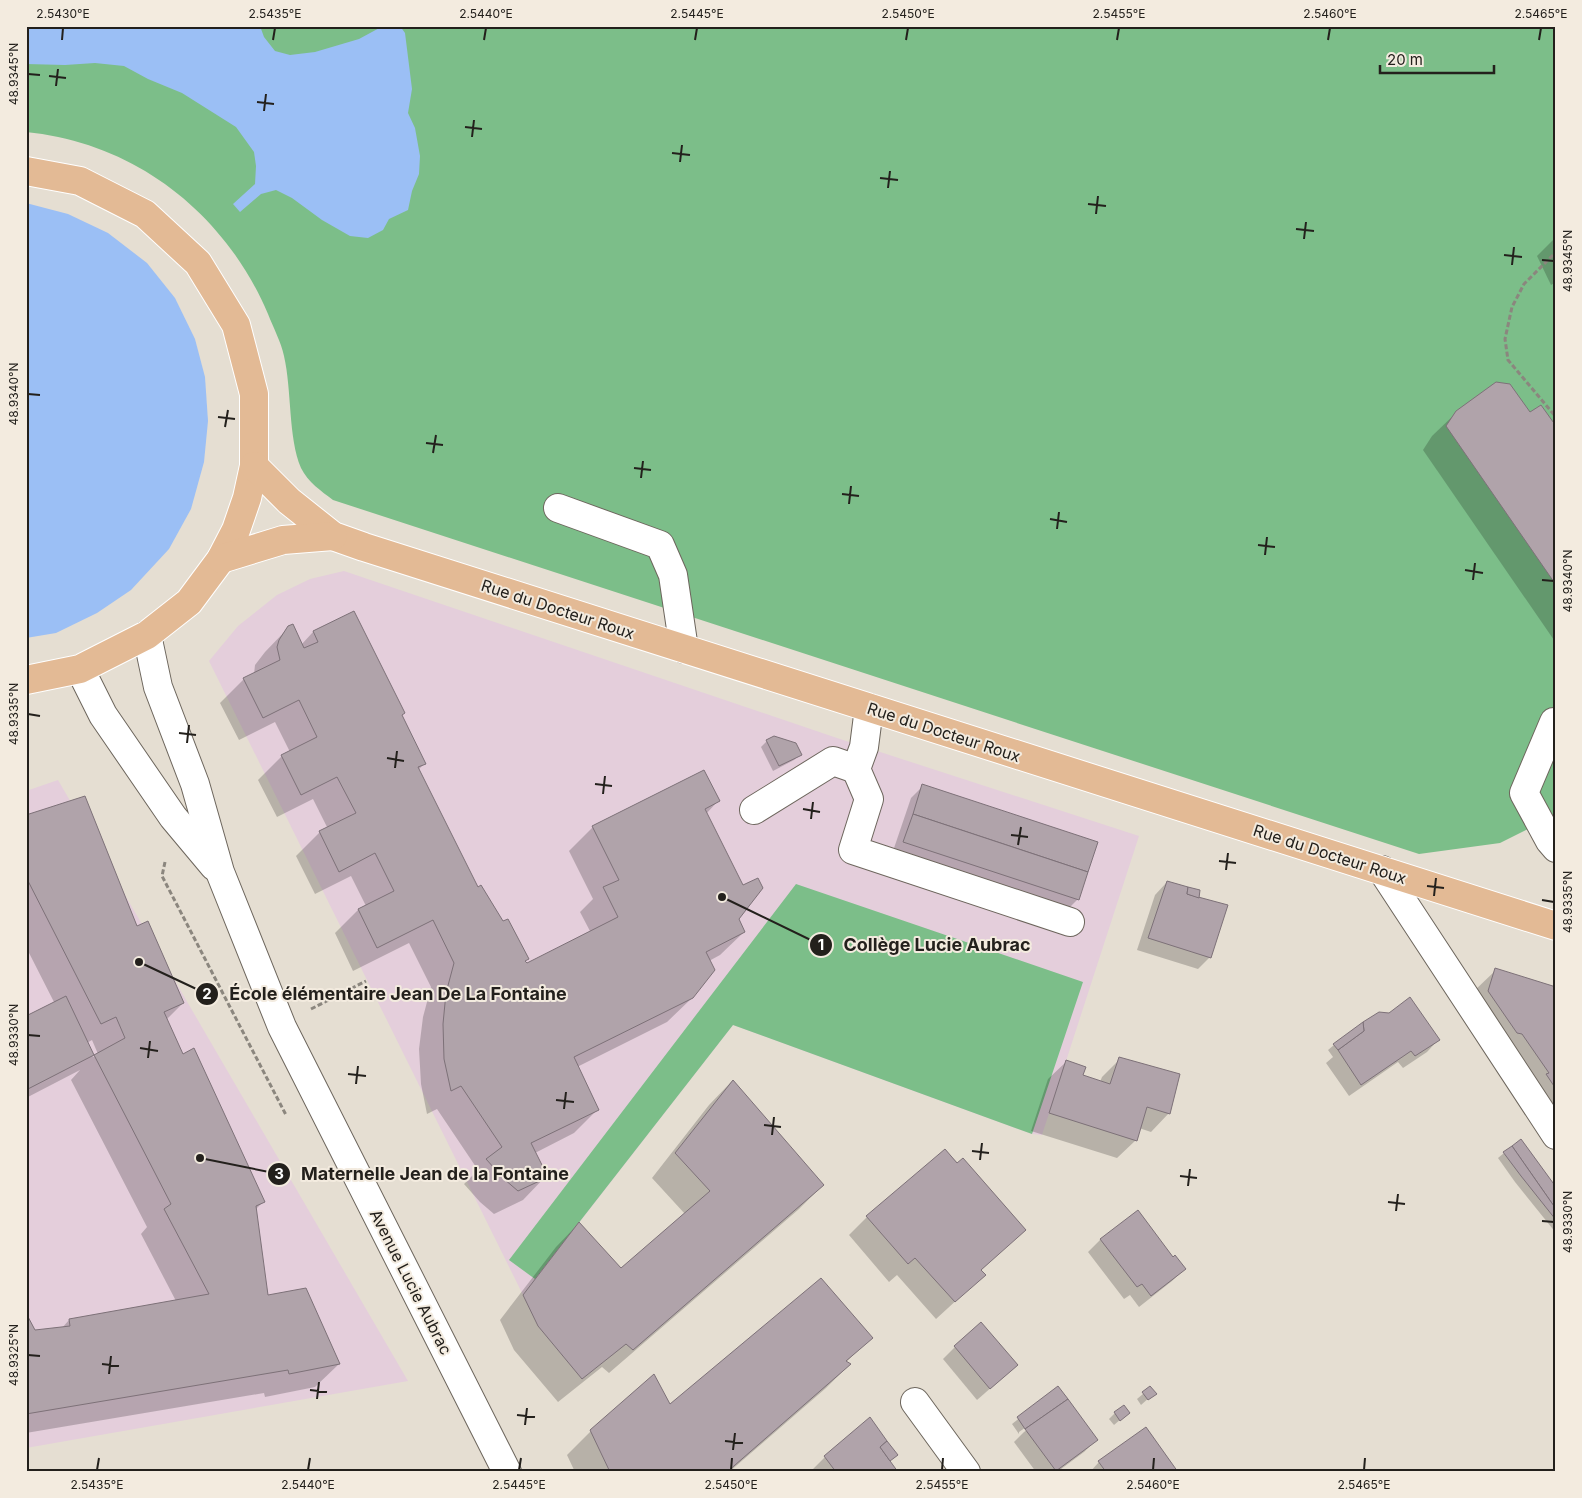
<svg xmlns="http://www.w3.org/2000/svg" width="1582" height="1498" viewBox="0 0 1582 1498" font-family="Inter,sans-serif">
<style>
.education{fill:#e4cedb}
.green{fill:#7cbe89}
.water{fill:#9bbff5}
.shadow{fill:#0003;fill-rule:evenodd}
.building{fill:#b0a3aa;stroke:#7d7178}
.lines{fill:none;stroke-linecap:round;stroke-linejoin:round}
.minor-casing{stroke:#6d665d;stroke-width:30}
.major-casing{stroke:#fff;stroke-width:30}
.path{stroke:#8b867e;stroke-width:3;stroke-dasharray:5 2.5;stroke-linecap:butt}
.minor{stroke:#fff;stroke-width:28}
.major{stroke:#e3ba95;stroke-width:28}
.ticks{fill:none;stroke:#23201c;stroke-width:2}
.labels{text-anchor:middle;stroke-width:4;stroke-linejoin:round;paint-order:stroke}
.street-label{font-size:16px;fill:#23201c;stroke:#f3ebdf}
.leader{fill:none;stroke:#23201c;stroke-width:2}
.callout-dot{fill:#23201c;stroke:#f3ebdf;stroke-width:2}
.mark-label{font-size:15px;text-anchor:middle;font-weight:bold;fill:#fff}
.callout-label{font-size:18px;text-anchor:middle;font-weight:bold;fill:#23201c;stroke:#f3ebdf;stroke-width:4;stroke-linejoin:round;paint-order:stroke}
.neatline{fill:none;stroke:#23201c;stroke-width:2}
.ticks-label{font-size:12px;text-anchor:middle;fill:#23201c}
</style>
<rect width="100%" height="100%" fill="#e5ded2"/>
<g class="education">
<path d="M 344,571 L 837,738 L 1139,836 L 1042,1135 L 1032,1134 L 733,1025 L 523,1295 L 209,661 L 238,626 L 277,595 L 310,579 Z"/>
<path d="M 58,780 L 408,1381 L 26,1448 L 26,791 Z"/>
</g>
<g class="green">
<path d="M 26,26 L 1556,26 L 1556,815 L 1500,843 L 1419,854 L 333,500 C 321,491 308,482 301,468 C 288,437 292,391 284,356 C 281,342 273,327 268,314 C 225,213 136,143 26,132 Z"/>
<path d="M 796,884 L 1083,982 L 1032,1134 L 733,1025 L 535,1279 L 509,1260 Z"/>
</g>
<g class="water">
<path d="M 26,26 L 260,26 L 264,37 L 275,51 L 290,55 L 315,52 L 359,39 L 383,26 L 400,26 L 405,33 L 412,89 L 408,113 L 415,128 L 420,156 L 419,174 L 412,191 L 408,210 L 389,219 L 383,230 L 368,238 L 350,236 L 322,220 L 292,198 L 276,190 L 261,194 L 240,212 L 233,204 L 255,184 L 256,166 L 254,152 L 236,127 L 182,93 L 148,79 L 124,66 L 95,63 L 65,65 L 26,64 Z"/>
<path d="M 26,203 L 68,214 L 108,233 L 147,263 L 175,298 L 195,339 L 205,377 L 208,421 L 204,462 L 191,509 L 169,549 L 131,590 L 97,613 L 56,633 L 26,638 Z"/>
</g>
<g class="shadow">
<path d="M 1556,237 L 1556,282 L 1551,285 L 1537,256 Z"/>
<path d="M 1457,412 L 1529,414 L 1556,437 L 1556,643 L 1423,450 L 1432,436 Z"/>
<path d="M 353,612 L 424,764 L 418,770 L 477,888 L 526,965 L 591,933 L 580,912 L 593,899 L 569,851 L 593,827 L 718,801 L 706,814 L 737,919 L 744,932 L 720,955 L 709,961 L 692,998 L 667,1022 L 577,1067 L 597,1110 L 574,1133 L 535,1153 L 546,1176 L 523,1200 L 494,1214 L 480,1202 L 464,1184 L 478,1170 L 437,1109 L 427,1114 L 421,1084 L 419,1049 L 423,1017 L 431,987 L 409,943 L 353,971 L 335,933 L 358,910 L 366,906 L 351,876 L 315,894 L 296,856 L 320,832 L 328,829 L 313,799 L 277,817 L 258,780 L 282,756 L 290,752 L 275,722 L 239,740 L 220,703 L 244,679 L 254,674 L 255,665 L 265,652 L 289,627 L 301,645 L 313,632 Z"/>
<path d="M 767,741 L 800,755 L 794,760 L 773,771 L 761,747 Z"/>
<path d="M 923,786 L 1078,899 L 1066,911 L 892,854 L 911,798 Z"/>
<path d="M 26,816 L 137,927 L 183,1003 L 166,1020 L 182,1055 L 263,1202 L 255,1210 L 267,1296 L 339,1364 L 315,1387 L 265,1397 L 264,1393 L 26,1433 L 26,1315 L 34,1332 L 62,1328 L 69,1320 L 176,1301 L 141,1234 L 147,1227 L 71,1080 L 80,1070 L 26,1098 L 26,1018 L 55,1004 L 26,947 ZM 92,1040 L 98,1054 L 93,1057 L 87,1043 Z"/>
<path d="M 1167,882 L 1197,898 L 1210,957 L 1198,969 L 1137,950 L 1155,895 Z"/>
<path d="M 1496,970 L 1556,989 L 1556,1146 L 1472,993 Z"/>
<path d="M 1439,1039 L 1427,1052 L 1403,1068 L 1398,1062 L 1349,1096 L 1326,1063 L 1333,1057 L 1328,1050 L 1334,1045 Z"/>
<path d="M 1120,1059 L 1169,1113 L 1151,1132 L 1139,1128 L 1136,1140 L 1117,1158 L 1031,1131 L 1048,1079 L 1067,1061 L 1081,1076 L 1100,1082 L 1102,1077 Z"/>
<path d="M 732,1081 L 823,1185 L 799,1209 L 609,1373 L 602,1367 L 558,1402 L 514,1350 L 500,1320 L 556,1247 L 579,1223 L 621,1270 L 685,1214 L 652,1178 L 709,1105 Z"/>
<path d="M 945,1150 L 1024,1230 L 980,1271 L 984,1275 L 936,1319 L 897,1275 L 889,1282 L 849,1235 L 867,1217 Z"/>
<path d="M 1504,1153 L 1556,1189 L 1556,1233 L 1515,1182 L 1498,1158 Z"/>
<path d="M 1138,1212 L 1173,1258 L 1184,1269 L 1172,1281 L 1139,1307 L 1130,1295 L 1124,1299 L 1088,1252 L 1100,1240 Z"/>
<path d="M 871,1338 L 846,1362 L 849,1365 L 826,1388 L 729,1472 L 575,1472 L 567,1455 L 591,1431 L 670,1406 Z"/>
<path d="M 955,1347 L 1017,1365 L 977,1400 L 943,1359 Z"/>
<path d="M 1058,1388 L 1096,1440 L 1084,1452 L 1057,1472 L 1036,1472 L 1014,1442 L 1024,1432 L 1062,1405 L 1062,1402 L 1019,1432 L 1019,1434 L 1012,1424 Z"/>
<path d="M 1150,1388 L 1150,1397 L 1141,1405 L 1137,1399 Z"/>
<path d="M 1115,1413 L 1128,1413 L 1114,1425 L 1109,1419 Z"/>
<path d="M 896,1455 L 889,1462 L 897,1472 L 815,1472 L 813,1469 L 825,1457 Z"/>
<path d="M 1099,1462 L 1177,1472 L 1090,1472 Z"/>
</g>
<g class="building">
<path d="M 1496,382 L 1510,384 L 1530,412 L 1541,405 L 1556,426 L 1556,585 L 1446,426 L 1456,411 Z"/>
<path d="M 354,611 L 405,713 L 402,715 L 426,764 L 418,767 L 478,887 L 481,885 L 503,921 L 508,919 L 529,959 L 525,961 L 527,963 L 618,917 L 603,887 L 619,880 L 592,826 L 704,770 L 720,801 L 705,809 L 743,885 L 758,878 L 763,888 L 739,919 L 745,932 L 706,952 L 715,970 L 693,998 L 574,1057 L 599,1110 L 531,1143 L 548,1177 L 518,1191 L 504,1179 L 486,1159 L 502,1147 L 461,1086 L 451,1091 L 444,1059 L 443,1024 L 446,993 L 454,963 L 433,920 L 377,948 L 358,909 L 394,891 L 375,853 L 339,872 L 319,831 L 356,813 L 337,777 L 301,795 L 281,755 L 317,737 L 299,700 L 263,718 L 243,678 L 280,660 L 277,647 L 279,640 L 288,626 L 293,624 L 304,648 L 318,642 L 313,631 Z"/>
<path d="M 774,736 L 796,743 L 802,755 L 779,766 L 766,740 Z"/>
<path d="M 922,784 L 1098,842 L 1088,872 L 913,814 Z"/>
<path d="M 85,796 L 137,926 L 148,921 L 184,1003 L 164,1012 L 183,1054 L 194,1048 L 265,1202 L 256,1206 L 268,1295 L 306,1288 L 340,1364 L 289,1374 L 288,1370 L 26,1414 L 26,1313 L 35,1330 L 70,1326 L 69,1319 L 209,1294 L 164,1209 L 171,1204 L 94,1055 L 125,1038 L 116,1017 L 101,1024 L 26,877 L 26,815 Z"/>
<path d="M 913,814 L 1088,872 L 1079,900 L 903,842 Z"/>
<path d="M 1167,881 L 1188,887 L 1187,894 L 1228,905 L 1211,958 L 1148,938 Z"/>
<path d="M 1188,887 L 1200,890 L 1199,898 L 1187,894 Z"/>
<path d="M 1495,968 L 1556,987 L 1556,1089 L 1546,1074 L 1549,1073 L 1522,1034 L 1517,1033 L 1488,991 Z"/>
<path d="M 66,996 L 94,1055 L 26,1090 L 26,1016 Z"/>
<path d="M 1410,997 L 1440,1040 L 1415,1056 L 1411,1051 L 1361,1085 L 1338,1050 L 1364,1031 L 1363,1022 L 1379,1012 L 1389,1013 Z"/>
<path d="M 1363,1022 L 1364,1031 L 1338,1050 L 1333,1044 Z"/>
<path d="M 1119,1057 L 1180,1074 L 1170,1114 L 1147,1107 L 1137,1141 L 1049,1113 L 1066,1060 L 1086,1067 L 1083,1075 L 1110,1084 Z"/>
<path d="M 733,1080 L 824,1185 L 633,1350 L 626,1344 L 582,1379 L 538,1326 L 523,1295 L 579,1222 L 621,1268 L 710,1191 L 675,1153 Z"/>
<path d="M 1521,1139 L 1556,1187 L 1556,1209 L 1512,1146 Z"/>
<path d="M 1512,1146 L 1556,1209 L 1556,1220 L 1521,1176 L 1503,1152 Z"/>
<path d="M 945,1149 L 957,1163 L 963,1158 L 1026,1230 L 981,1270 L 986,1275 L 955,1302 L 915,1258 L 908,1264 L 866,1216 Z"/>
<path d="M 1138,1210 L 1173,1257 L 1175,1255 L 1186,1269 L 1151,1296 L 1142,1284 L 1137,1287 L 1100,1239 Z"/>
<path d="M 821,1278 L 873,1338 L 846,1361 L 851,1364 L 727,1472 L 610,1472 L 590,1430 L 654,1374 L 670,1404 Z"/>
<path d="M 981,1322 L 1018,1365 L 990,1389 L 954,1346 Z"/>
<path d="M 1058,1386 L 1068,1399 L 1025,1429 L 1017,1417 Z"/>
<path d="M 1150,1386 L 1157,1394 L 1148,1400 L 1142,1392 Z"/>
<path d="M 1068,1399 L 1098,1440 L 1056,1471 L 1025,1429 Z"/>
<path d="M 1124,1405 L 1130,1413 L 1120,1421 L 1114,1412 Z"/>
<path d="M 870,1417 L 887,1441 L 880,1447 L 898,1472 L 836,1472 L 824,1456 Z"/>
<path d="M 1146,1427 L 1178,1472 L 1106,1472 L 1098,1461 Z"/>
<path d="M 887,1441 L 898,1455 L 890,1461 L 880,1447 Z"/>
</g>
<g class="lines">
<g class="minor-casing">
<g id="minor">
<path d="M 558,508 L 660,545 L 673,575 L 684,649"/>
<path d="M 147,635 L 158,687 L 195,784 L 220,872 L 282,1027 L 507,1472"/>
<path d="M 80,669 L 103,715 L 173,817 L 214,866"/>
<path d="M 869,708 L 864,747 L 856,769 L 869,799 L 853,850 L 1070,922"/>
<path d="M 1556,722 L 1554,722 L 1524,793 L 1550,841 L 1556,848"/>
<path d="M 754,810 L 833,761 L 856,769"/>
<path d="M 1382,870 L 1556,1135"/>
<path d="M 915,1402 L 966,1472"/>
</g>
</g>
<g class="major-casing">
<g id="major">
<path d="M 26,171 L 80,181 L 145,214 L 198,263 L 236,325 L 254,394 L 254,466 L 247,498 L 236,530 L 221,559 L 189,602 L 147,635 L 80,669 L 26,680"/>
<path d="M 254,466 L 289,501 L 333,536 L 364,547 L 1556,926"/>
<path d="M 221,559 L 283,540 L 333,536"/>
</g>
</g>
<g class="path">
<path d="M 1553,255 L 1524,284 L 1512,307 L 1505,339 L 1508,360 L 1556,417"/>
<path d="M 165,862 L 162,876 L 286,1115"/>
<path d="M 311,1009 L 366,981"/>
</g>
<use href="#minor" class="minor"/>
<use href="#major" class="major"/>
</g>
<path class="ticks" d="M 62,40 L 63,28M 273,40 L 275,28M 484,40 L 486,28M 695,40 L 697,28M 906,40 L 908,28M 1117,40 L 1119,28M 1328,40 L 1330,28M 1539,40 L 1541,28M 28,74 L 40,75M 49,76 L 66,78M 56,86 L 58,69M 257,102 L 274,104M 264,111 L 266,94M 465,127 L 482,129M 472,137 L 474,120M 672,153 L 690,155M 680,162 L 682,145M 880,178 L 898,180M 888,188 L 890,171M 1088,204 L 1106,206M 1096,214 L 1098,196M 1296,229 L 1314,231M 1304,239 L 1306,222M 1504,255 L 1522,257M 1542,260 L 1554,261M 1512,265 L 1514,247M 28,394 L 40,395M 218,417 L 235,419M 225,427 L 228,410M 426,443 L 443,445M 433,453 L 436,435M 634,468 L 651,470M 641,478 L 643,461M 842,494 L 859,496M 849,504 L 851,486M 1050,519 L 1067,522M 1057,529 L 1059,512M 1258,545 L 1275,547M 1265,555 L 1267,537M 1465,570 L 1483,573M 1473,580 L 1475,563M 1542,580 L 1554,581M 28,714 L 40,716M 179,733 L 196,735M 187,743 L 189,725M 387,758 L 404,761M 395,768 L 397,751M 595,784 L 612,786M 603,794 L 605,776M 803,809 L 820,812M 811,819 L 813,802M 1011,835 L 1028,837M 1018,845 L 1021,827M 1219,861 L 1236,863M 1226,870 L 1228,853M 1427,886 L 1444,888M 1434,896 L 1436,878M 1542,900 L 1554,902M 28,1035 L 40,1036M 140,1048 L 158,1051M 148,1058 L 150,1041M 348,1074 L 366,1076M 356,1084 L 358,1066M 556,1100 L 574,1102M 564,1109 L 566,1092M 764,1125 L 781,1127M 772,1135 L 774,1117M 972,1151 L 989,1153M 980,1160 L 982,1143M 1180,1176 L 1197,1178M 1188,1186 L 1190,1169M 1388,1202 L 1405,1204M 1396,1211 L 1398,1194M 1542,1221 L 1554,1222M 28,1355 L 40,1356M 102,1364 L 119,1366M 109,1374 L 111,1356M 310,1390 L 327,1392M 317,1399 L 319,1382M 517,1415 L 535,1417M 525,1425 L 527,1408M 725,1441 L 743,1443M 733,1450 L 735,1433M 97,1470 L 99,1458M 308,1470 L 310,1458M 519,1470 L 521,1458M 731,1470 L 732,1458M 942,1470 L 943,1458M 1153,1470 L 1154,1458M 1364,1470 L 1365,1458"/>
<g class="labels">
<g class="street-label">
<text transform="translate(558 609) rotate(18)" y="6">Rue du Docteur Roux</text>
<text transform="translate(944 732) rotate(18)" y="6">Rue du Docteur Roux</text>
<text transform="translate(1330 854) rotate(18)" y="6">Rue du Docteur Roux</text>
<text transform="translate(411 1282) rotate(63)" y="6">Avenue Lucie Aubrac</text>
</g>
</g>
<path class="leader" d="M722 897L821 945M139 962L207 994M200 1158L279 1174"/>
<g class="callout-dot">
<circle cx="722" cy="897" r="5"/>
<circle cx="139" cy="962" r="5"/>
<circle cx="200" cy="1158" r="5"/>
<circle cx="821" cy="945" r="12"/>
<circle cx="207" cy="994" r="12"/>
<circle cx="279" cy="1174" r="12"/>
</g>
<g class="mark-label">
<text x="821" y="950">1</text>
<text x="207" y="999">2</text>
<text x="279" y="1179">3</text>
</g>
<g class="callout-label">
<text x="937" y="951">Collège Lucie Aubrac</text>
<text x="398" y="1000">École élémentaire Jean De La Fontaine</text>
<text x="435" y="1180">Maternelle Jean de la Fontaine</text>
</g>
<rect width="1582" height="1498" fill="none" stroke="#f3ebdf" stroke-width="55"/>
<path d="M1380 65v8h114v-8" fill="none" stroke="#23201c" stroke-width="2.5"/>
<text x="1387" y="65" font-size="15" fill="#23201c" stroke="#f3ebdf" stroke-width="4" paint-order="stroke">20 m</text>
<rect x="28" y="28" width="1526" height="1442" class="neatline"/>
<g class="ticks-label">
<text x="63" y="18">2.5430°E</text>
<text x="275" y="18">2.5435°E</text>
<text x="486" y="18">2.5440°E</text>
<text x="697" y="18">2.5445°E</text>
<text x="908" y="18">2.5450°E</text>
<text x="1119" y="18">2.5455°E</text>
<text x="1330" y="18">2.5460°E</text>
<text x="1541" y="18">2.5465°E</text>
<text transform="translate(14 74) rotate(-90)" y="4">48.9345°N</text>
<text transform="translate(1568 261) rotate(-90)" y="4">48.9345°N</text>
<text transform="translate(14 394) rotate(-90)" y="4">48.9340°N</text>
<text transform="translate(1568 581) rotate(-90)" y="4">48.9340°N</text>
<text transform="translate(14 714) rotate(-90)" y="4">48.9335°N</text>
<text transform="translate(1568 902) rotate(-90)" y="4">48.9335°N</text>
<text transform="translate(14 1035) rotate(-90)" y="4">48.9330°N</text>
<text transform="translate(1568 1222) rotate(-90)" y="4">48.9330°N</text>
<text transform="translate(14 1355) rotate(-90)" y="4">48.9325°N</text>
<text x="97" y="1489">2.5435°E</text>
<text x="308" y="1489">2.5440°E</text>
<text x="519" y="1489">2.5445°E</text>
<text x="731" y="1489">2.5450°E</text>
<text x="942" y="1489">2.5455°E</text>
<text x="1153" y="1489">2.5460°E</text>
<text x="1364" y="1489">2.5465°E</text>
</g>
</svg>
